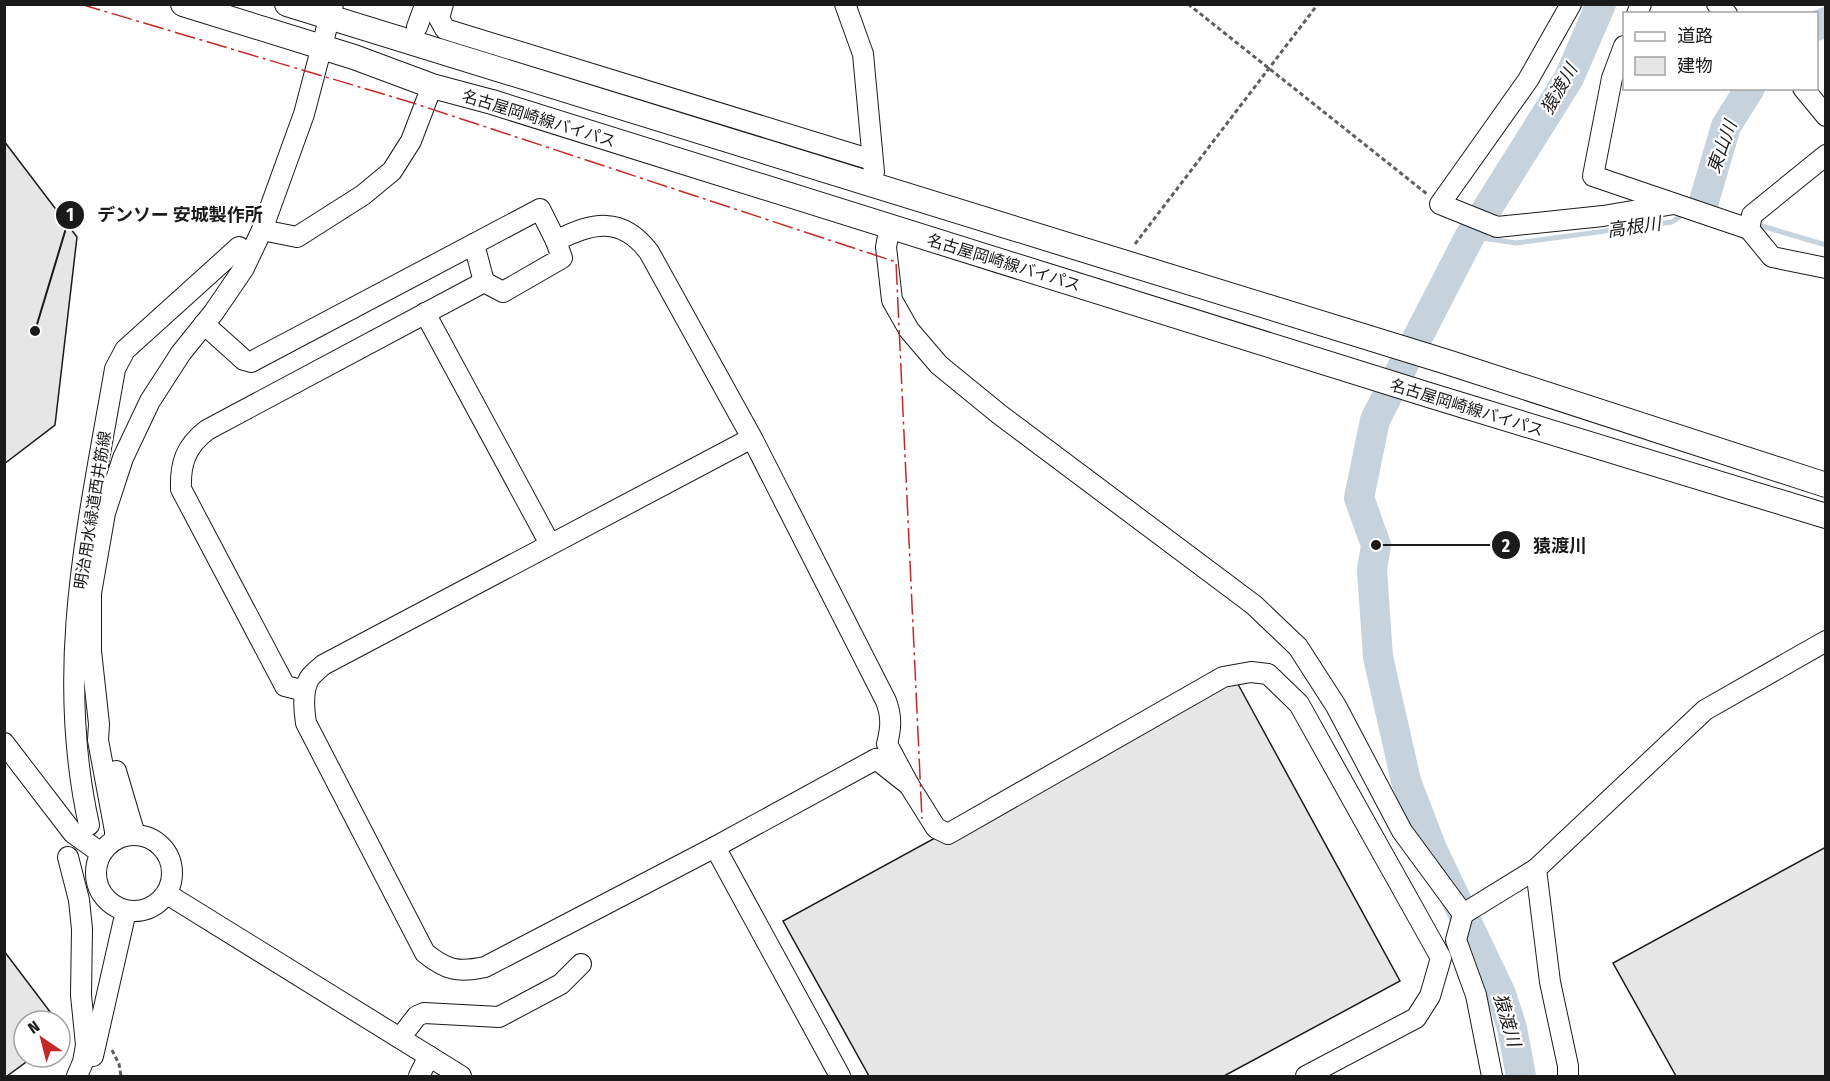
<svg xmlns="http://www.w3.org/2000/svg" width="1830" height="1081" viewBox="0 0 1830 1081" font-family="'Fira Sans Condensed','Noto Sans JP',sans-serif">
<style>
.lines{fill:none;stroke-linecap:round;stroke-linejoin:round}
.stream{stroke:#c6d2dc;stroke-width:5}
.river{stroke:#c6d2dc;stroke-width:30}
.building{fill:#e6e6e6;stroke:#1a1a1a;stroke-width:1.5}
.minor-casing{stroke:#1a1a1a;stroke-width:22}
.major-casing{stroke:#1a1a1a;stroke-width:26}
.path{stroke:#5f5f5f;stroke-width:3;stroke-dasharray:4.5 3;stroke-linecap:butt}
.minor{stroke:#fff;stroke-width:20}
.major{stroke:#fff;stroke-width:24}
.power{stroke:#c62828;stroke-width:1.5;stroke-dasharray:21 4.5 3 4.5;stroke-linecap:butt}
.labels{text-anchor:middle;stroke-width:4.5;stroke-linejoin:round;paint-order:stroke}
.street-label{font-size:16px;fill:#1a1a1a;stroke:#fff}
.water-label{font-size:18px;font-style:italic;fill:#1a1a1a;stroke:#fff}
.leader{fill:none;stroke:#1a1a1a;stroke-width:2}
.callout-dot{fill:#1a1a1a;stroke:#fff;stroke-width:2}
.mark-label{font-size:18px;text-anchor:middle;font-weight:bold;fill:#fff}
.callout-label{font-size:18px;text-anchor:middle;font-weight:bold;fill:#1a1a1a;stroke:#fff;stroke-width:4.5;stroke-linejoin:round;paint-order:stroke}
</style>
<rect width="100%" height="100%" fill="#fff"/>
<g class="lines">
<g class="stream">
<path d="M 1755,224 L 1826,245"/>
<path d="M 1470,236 L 1516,243 L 1672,222 L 1685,213"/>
</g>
<g class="river">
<path d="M 1816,26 L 1826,22"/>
<path d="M 1702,208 L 1726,126 L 1750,88"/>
<path d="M 1521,1076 L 1512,1028 L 1501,994 L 1432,849 L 1406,781 L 1378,657 L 1372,570 L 1376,545 L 1359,498 L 1375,420 L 1470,236 L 1569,78 L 1601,4"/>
</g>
</g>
<g class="building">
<path d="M 4,141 L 77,237 L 55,425 L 4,464 Z"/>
<path d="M 1233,675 L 1400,981 L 1224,1076 L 869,1076 L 783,921 Z"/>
<path d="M 1826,847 L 1826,1076 L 1676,1076 L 1613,963 Z"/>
<path d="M 4,951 L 57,1021 L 24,1021 L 24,1057 L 33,1057 L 7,1076 L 4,1076 Z"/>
</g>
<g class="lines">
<g class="minor-casing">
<g id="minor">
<path d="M 443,4 L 439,18 L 445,29 L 872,160"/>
<path d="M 845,4 L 863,54 L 874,172"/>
<path d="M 1571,4 L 1528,80 L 1440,204 L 1497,227 L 1603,216 L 1674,204"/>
<path d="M 1717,4 L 1727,14"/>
<path d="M 1637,14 L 1641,4"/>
<path d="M 417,27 L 424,8 L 428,4"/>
<path d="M 1624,46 L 1612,78 L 1593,176 L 1749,229"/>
<path d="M 1803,88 L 1826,116"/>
<path d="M 1826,155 L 1752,215 L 1749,229 L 1772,257 L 1826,268"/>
<path d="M 890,226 L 886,247 L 892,300 L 909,330 L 939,365 L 999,414 L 1254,605 L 1298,647 L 1336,706 L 1402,831 L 1463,914 L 1456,940 L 1476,995 L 1492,1076"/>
<path d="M 262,230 L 297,237 L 363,195 L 392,171 L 411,141 L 432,86"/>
<path d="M 474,244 L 484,282"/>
<path d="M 425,313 L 550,544"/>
<path d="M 204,324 L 244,360 L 251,362 L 540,209 L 556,241"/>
<path d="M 305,691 L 285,686 L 181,489 C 180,463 186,446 207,430 L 484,282 L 503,292 L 562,258 L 556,241 C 592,222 622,216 649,252 L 752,438 L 886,701 C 892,717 891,728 887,744 L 909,785 L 876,759 L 715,847 L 485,967 C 458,973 446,970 425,953 L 306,723 C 304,710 302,691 309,679 C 312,674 319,669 323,665 L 752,438"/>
<path d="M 4,743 L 73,833 L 101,853"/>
<path d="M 116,771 L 135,835"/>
<path d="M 909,785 L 936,828 L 948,834 L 1223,677 L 1251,672 L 1268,674 L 1299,704 L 1441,958 L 1430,996 L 1416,1018 L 1306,1076"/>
<path d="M 89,825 C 54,667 88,525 115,369 L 125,350 L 239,247"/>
<circle cx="134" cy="873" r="38"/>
<path d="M 115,840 L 115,831 L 98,740 L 99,724 L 91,651 L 91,593 L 105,513 L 123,458 L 150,401 L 181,353 L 214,312 L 244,268 L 262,230 L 304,114 L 333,4"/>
<path d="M 715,847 L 840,1076"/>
<path d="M 68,857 L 79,900 L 82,929 L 81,995 L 86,1045 L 83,1062 L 77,1076"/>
<path d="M 1536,869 L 1550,982 L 1568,1066 L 1568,1076"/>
<path d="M 167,894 L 461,1076"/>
<path d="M 1463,914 L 1536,869 L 1705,710 L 1826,641"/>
<path d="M 400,1038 L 417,1016 L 424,1013 L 499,1017 L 561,984 L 581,964"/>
<path d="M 93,1056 L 126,911"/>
<path d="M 419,1076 L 429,1056"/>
</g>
</g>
<g class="major-casing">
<g id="major">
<path d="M 183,4 L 354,57 L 432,86 L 492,102 L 1432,396 L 1826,516"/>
<path d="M 287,4 L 1447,362 L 1826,485"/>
</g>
</g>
<g class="path">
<path d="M 1188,4 L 1427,194"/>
<path d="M 1135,244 L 1318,4"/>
<path d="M 112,1050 L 119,1064 L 121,1076"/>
</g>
<use href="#minor" class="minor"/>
<use href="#major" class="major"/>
<path class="power" d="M 80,4 L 410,102 L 896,262 L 922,819"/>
</g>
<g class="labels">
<g class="street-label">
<text transform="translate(539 118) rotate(17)" y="6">名古屋岡崎線バイパス</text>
<text transform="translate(1004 262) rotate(17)" y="6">名古屋岡崎線バイパス</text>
<text transform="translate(1467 407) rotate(17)" y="6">名古屋岡崎線バイパス</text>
<text transform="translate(92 510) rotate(-81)" y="6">明治用水緑道西井筋線</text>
</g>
<g class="water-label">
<text transform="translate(1559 89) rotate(-60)" y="6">猿渡川</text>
<text transform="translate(1722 147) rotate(-70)" y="6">東山川</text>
<text transform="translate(1634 227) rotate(-8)" y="6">高根川</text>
<text transform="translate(1507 1020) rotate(74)" y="6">猿渡川</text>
</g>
</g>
<path class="leader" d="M35 331L70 215M1376 545L1506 545"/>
<g class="callout-dot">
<circle cx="35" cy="331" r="6"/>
<circle cx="1376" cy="545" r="6"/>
<circle cx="70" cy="215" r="15"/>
<circle cx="1506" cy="545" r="15"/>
</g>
<g class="mark-label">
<text x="70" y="221">1</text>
<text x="1506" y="552">2</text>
</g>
<g class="callout-label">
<text x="180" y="221">デンソー 安城製作所</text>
<text x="1560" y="552">猿渡川</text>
</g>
<rect width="1830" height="1081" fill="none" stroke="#1a1a1a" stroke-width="12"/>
<rect x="1623" y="12" width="195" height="78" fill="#ffffff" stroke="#a3a3a3" stroke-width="1.5"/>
<rect x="1635" y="32" width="30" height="9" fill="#ffffff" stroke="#a3a3a3" stroke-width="1.5"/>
<text x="1677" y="42" font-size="18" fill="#1a1a1a">道路</text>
<rect x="1635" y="57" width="30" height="18" fill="#e6e6e6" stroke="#a3a3a3" stroke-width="1.5"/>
<text x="1677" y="72" font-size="18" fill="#1a1a1a">建物</text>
<g transform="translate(42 1039) rotate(325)"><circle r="28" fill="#ffffff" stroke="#a3a3a3" stroke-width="1.5"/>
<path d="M0-4.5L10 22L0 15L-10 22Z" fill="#c62828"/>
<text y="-9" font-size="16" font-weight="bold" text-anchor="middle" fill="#1a1a1a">N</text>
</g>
</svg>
